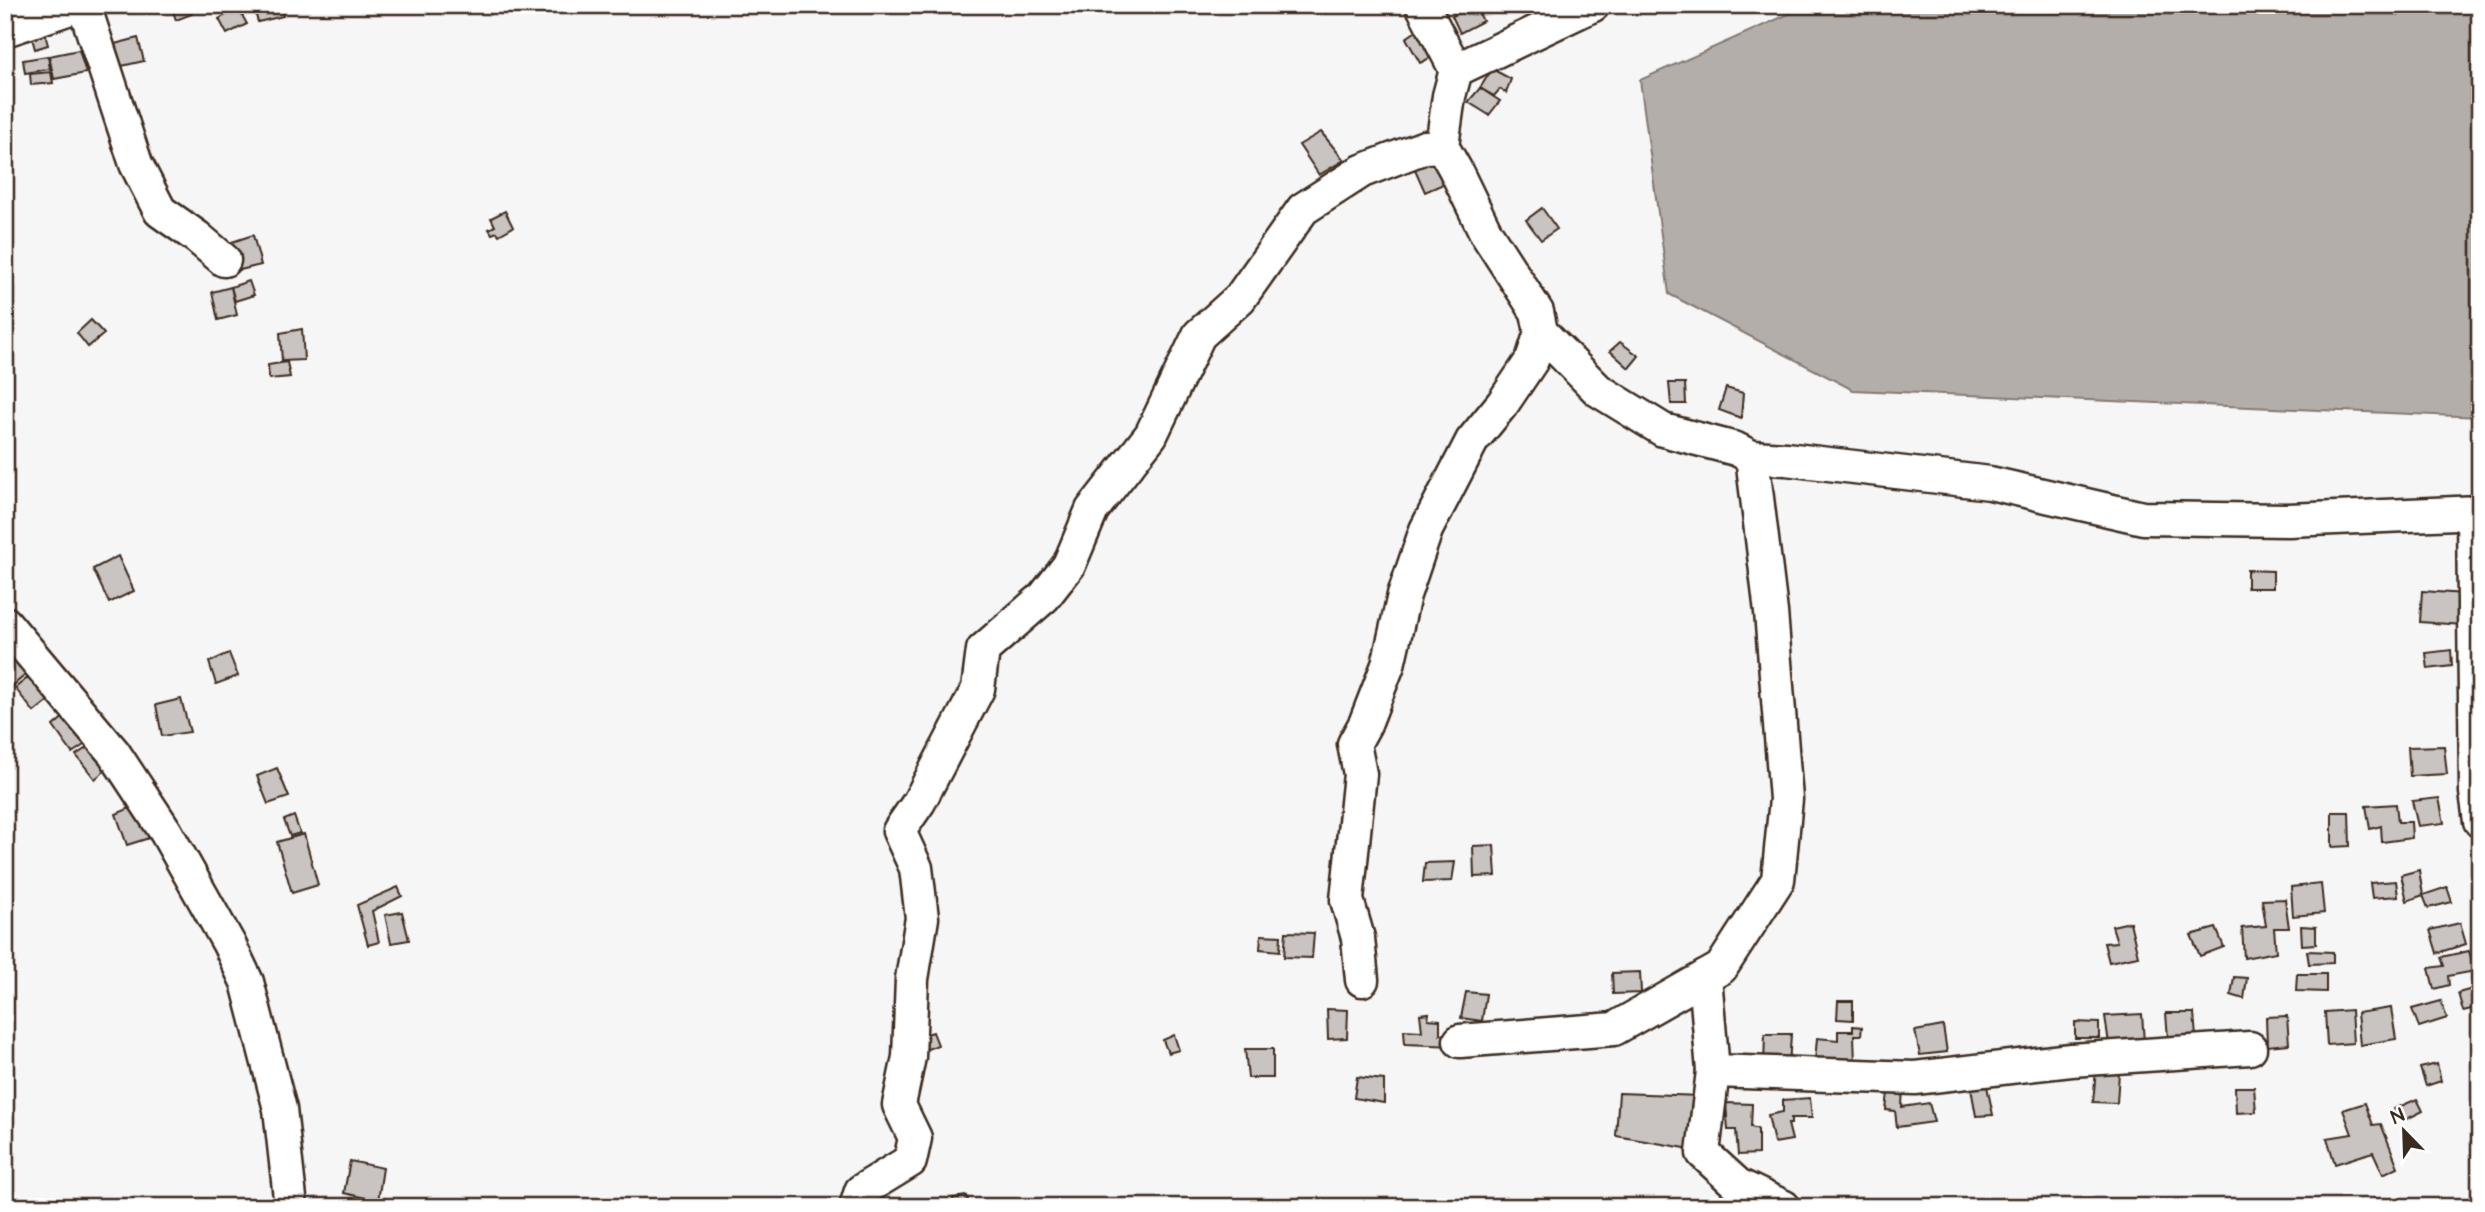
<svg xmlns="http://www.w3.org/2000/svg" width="2485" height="1212" viewBox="0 0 2485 1212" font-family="'Architects Daughter',sans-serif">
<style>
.water{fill:#b4aeaa;stroke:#847972;stroke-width:2}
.building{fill:#c9c3c1;stroke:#3b2a1e;stroke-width:2}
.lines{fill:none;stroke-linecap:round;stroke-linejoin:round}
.minor-casing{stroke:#3b2a1e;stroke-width:37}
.minor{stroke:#fff;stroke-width:32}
</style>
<rect width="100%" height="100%" fill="#f7f6f6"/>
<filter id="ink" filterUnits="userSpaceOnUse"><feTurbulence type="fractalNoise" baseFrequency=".0143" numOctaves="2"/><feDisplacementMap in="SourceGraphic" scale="14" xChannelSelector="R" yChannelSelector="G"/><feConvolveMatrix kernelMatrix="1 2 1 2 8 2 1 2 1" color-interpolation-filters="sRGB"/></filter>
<g filter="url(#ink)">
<path class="water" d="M 1809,5 L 2480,5 L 2480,417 L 1853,390 L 1669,294 L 1640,80 Z"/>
<g class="building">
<path d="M 171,5 L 189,5 L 192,14 L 176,20 Z"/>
<path d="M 265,5 L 280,5 L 283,16 L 258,22 L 254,9 Z"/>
<path d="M 1475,5 L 1483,21 L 1460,33 L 1452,16 Z"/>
<path d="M 238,8 L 247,24 L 227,34 L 219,19 Z"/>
<path d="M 43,27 L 48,45 L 35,49 L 30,31 Z"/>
<path d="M 1421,28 L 1438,54 L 1420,63 L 1406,38 Z"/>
<path d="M 138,38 L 144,61 L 113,68 L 107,46 Z"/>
<path d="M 79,50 L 86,73 L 54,79 L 49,56 Z"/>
<path d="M 48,56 L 50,69 L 25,73 L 23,60 Z"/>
<path d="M 1492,69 L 1511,79 L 1506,93 L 1500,89 L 1494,96 L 1480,88 Z"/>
<path d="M 12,71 L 13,100 L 5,101 L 5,72 Z"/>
<path d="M 51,72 L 53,83 L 31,85 L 30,74 Z"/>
<path d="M 1480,88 L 1500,101 L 1489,115 L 1468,102 Z"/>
<path d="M 1321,132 L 1344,160 L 1319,175 L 1299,145 Z"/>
<path d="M 1437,157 L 1448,182 L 1425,192 L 1414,167 Z"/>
<path d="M 1542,208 L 1557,229 L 1541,240 L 1526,220 Z"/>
<path d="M 505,211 L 513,227 L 499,235 L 497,232 L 492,234 L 489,229 L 495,226 L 491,218 Z"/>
<path d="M 253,235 L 261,265 L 240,270 L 232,242 Z"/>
<path d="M 249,281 L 254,295 L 235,301 L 231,287 Z"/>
<path d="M 231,287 L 237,315 L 218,320 L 212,292 Z"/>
<path d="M 91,320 L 104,334 L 88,347 L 77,333 Z"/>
<path d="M 302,329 L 304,360 L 282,361 L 280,333 Z"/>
<path d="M 1620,342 L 1639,356 L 1629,368 L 1610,351 Z"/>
<path d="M 287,362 L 290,377 L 269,379 L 268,365 Z"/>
<path d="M 1669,383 L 1685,383 L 1686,404 L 1671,404 Z"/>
<path d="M 1726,388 L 1743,393 L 1741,418 L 1719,410 Z"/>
<path d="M 118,556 L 134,591 L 109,603 L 93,569 Z"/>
<path d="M 2247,570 L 2273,571 L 2273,588 L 2247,588 Z"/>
<path d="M 2422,591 L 2465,594 L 2463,625 L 2420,622 Z"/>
<path d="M 13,647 L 31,670 L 9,689 L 5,684 L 5,654 Z"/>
<path d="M 2451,650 L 2452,666 L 2428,669 L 2426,653 Z"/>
<path d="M 229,653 L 238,676 L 216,684 L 209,662 Z"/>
<path d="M 34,673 L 53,697 L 34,712 L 15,688 Z"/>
<path d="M 181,699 L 190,732 L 162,736 L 156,705 Z"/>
<path d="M 72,710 L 93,739 L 72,753 L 53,726 Z"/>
<path d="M 91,745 L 108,768 L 95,779 L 76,755 Z"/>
<path d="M 2444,746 L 2447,774 L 2410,776 L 2408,747 Z"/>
<path d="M 277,768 L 289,797 L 268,804 L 257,776 Z"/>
<path d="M 2439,798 L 2444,823 L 2418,826 L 2412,801 Z"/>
<path d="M 2396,804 L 2398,822 L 2411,822 L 2412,838 L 2382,842 L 2381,826 L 2370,829 L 2366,806 Z"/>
<path d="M 137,805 L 149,838 L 127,845 L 116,814 Z"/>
<path d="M 2332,812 L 2349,812 L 2350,846 L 2332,847 Z"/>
<path d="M 294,816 L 300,833 L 290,836 L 284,820 Z"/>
<path d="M 304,834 L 318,885 L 292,893 L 277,842 Z"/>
<path d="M 1494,845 L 1496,876 L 1474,877 L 1473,846 Z"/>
<path d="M 1455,862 L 1452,881 L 1423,882 L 1425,863 Z"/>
<path d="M 2419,870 L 2423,895 L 2407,901 L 2401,875 Z"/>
<path d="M 2396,881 L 2398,896 L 2372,898 L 2370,883 Z"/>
<path d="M 2321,884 L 2324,913 L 2293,916 L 2291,887 Z"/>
<path d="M 398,887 L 402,896 L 372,911 L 379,942 L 368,945 L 357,905 Z"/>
<path d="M 2447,887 L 2452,902 L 2428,908 L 2423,895 Z"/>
<path d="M 2285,899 L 2289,928 L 2274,928 L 2276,952 L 2244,958 L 2242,928 L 2266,926 L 2262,900 Z"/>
<path d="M 402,912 L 409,940 L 391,943 L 385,915 Z"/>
<path d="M 2130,922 L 2138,956 L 2109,962 L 2104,943 L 2117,942 L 2112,926 Z"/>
<path d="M 2460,923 L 2466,944 L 2437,953 L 2430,930 Z"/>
<path d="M 2301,926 L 2316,927 L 2316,944 L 2302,945 Z"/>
<path d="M 2216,928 L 2224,947 L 2200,956 L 2191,935 Z"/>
<path d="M 1286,932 L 1314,933 L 1312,958 L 1284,957 Z"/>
<path d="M 1261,935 L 1281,936 L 1280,951 L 1260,949 Z"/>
<path d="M 2307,951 L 2333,952 L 2333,963 L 2309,964 Z"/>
<path d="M 2469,951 L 2475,971 L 2448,976 L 2449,985 L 2434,989 L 2429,968 L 2444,966 L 2441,957 Z"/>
<path d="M 1640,972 L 1641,993 L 1613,994 L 1612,973 Z"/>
<path d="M 2297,974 L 2326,974 L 2326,992 L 2296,991 Z"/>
<path d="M 2234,977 L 2247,978 L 2244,999 L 2231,995 Z"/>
<path d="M 2480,987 L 2480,1007 L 2463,1011 L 2458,993 Z"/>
<path d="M 1466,992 L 1486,994 L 1482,1021 L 1461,1018 Z"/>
<path d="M 1838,1001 L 1853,1001 L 1853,1020 L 1837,1019 Z"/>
<path d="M 2441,1001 L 2447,1018 L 2419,1027 L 2412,1009 Z"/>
<path d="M 2391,1008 L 2396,1039 L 2360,1045 L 2357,1013 Z"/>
<path d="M 1327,1009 L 1348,1010 L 1347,1038 L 1328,1039 Z"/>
<path d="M 2351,1010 L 2353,1043 L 2327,1045 L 2325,1012 Z"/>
<path d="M 1429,1013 L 1428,1019 L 1440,1020 L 1440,1034 L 1456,1035 L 1455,1046 L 1405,1044 L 1404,1030 L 1422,1031 L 1420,1014 Z"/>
<path d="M 2166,1013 L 2194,1013 L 2196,1037 L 2168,1038 Z"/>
<path d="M 2142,1014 L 2144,1042 L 2109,1044 L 2105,1016 Z"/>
<path d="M 2287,1016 L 2289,1044 L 2267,1046 L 2266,1017 Z"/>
<path d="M 2075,1022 L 2099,1023 L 2099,1038 L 2075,1038 Z"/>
<path d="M 1853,1026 L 1862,1027 L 1861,1035 L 1854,1035 L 1855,1064 L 1815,1061 L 1817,1038 L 1838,1040 L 1838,1031 L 1853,1031 Z"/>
<path d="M 1943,1026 L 1947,1052 L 1920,1055 L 1915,1031 Z"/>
<path d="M 933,1032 L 938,1045 L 925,1050 L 921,1036 Z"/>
<path d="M 1765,1034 L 1791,1034 L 1789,1066 L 1764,1066 Z"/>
<path d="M 1174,1035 L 1179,1050 L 1168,1053 L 1163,1040 Z"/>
<path d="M 1245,1049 L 1273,1049 L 1273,1078 L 1248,1078 Z"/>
<path d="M 2437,1064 L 2441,1081 L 2426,1086 L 2420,1068 Z"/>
<path d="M 2096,1070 L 2119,1072 L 2117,1103 L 2093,1102 Z"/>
<path d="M 1357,1077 L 1384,1080 L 1384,1103 L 1354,1098 Z"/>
<path d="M 1889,1084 L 1903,1087 L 1902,1107 L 1929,1103 L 1934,1122 L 1897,1127 L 1895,1111 L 1886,1110 Z"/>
<path d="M 1987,1086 L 1993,1115 L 1976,1116 L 1971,1088 Z"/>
<path d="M 2235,1087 L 2254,1087 L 2256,1112 L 2236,1113 Z"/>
<path d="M 1619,1093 L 1701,1096 L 1697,1150 L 1616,1136 Z"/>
<path d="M 1810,1098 L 1812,1118 L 1791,1118 L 1791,1124 L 1788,1124 L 1792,1140 L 1774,1143 L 1768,1115 L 1783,1112 L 1783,1100 Z"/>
<path d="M 2417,1099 L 2423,1111 L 2401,1122 L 2394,1109 Z"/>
<path d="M 1726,1103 L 1752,1104 L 1751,1127 L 1758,1129 L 1758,1154 L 1738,1155 L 1736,1130 L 1728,1130 Z"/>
<path d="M 2365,1103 L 2373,1125 L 2381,1124 L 2398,1167 L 2383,1174 L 2373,1152 L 2335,1164 L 2327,1138 L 2352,1134 L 2343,1110 Z"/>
<path d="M 350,1161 L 383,1168 L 378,1201 L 344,1193 Z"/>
<path d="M 967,1196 L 969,1207 L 953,1207 L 953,1198 Z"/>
</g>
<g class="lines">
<g class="minor-casing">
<g id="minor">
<path d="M 84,5 L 136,164 L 160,211 L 197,237 L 224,260"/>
<path d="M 1422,5 L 1456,70"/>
<path d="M 1593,5 L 1456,70 L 1449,96 L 1442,146 L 1455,169 L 1486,233 L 1537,312 L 1541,332 L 1598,390 L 1663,430 L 1736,449 L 1752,457 L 1786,459 L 1990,483 L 2143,518 L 2288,520 L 2480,512"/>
<path d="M 5,30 L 79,5"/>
<path d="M 2473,512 L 2476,792 L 2480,821"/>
<path d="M 5,623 L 114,753 L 166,832 L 229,944 L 247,982 L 280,1109 L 291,1207"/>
<path d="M 1705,977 L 1713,1071 L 1915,1078 L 2071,1060 L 2250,1048"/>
<path d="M 1362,980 L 1358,938 L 1347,900 L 1360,774 L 1354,744 L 1365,724 L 1388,665 L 1404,595 L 1426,530 L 1472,441 L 1503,403 L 1532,360 L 1541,332"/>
<path d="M 1460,1041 L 1614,1029 L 1721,968 L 1778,880 L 1786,799 L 1771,612 L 1752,457"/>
<path d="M 1713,1071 L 1703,1153 L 1738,1185 L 1784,1207"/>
<path d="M 856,1207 L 861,1191 L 910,1161 L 915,1138 L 899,1105 L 909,1057 L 912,979 L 922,918 L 916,868 L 899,831 L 919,802 L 978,689 L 983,650 L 1044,597 L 1069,565 L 1092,510 L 1151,435 L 1199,335 L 1240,298 L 1303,209 L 1362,171 L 1425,147 L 1442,146"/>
</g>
</g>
<use href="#minor" class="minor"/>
</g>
</g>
<rect width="2485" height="1212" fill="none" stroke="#fff" stroke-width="28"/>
<rect x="14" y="14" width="2457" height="1184" fill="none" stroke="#3b2a1e" stroke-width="2.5" filter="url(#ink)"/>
<g transform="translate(2404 1131) rotate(337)" stroke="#ffffff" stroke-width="5" paint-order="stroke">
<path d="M0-5L12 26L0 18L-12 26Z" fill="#3b2a1e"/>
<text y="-10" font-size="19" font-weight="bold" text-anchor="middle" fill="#3b2a1e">N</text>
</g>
</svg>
